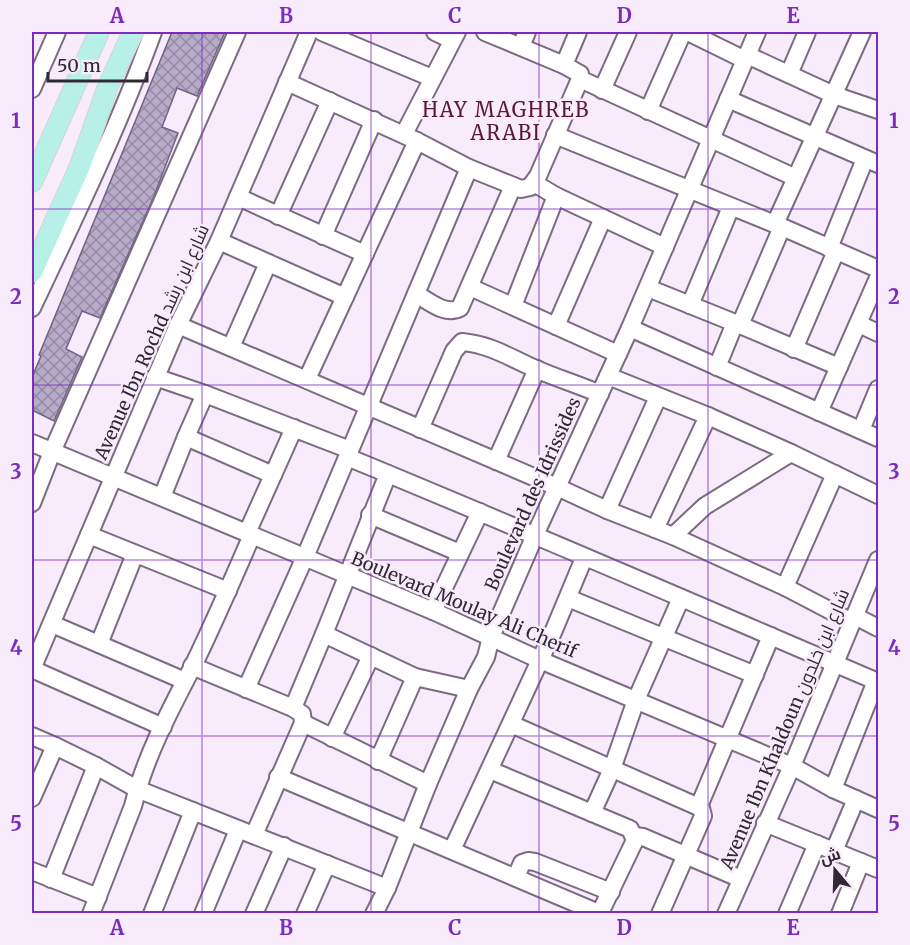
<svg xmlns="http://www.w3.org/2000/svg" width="910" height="945" viewBox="0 0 910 945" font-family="Merriweather,Cairo,serif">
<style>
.building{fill:url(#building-cross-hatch);stroke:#706481;stroke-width:1.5}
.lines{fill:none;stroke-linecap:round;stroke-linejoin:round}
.minor-casing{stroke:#7d6a83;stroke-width:20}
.major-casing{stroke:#d6d4d6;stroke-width:22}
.minor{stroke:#fff;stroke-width:16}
.major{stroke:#b6f0e9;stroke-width:20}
.grid{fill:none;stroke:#7b2cbf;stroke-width:1.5;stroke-opacity:0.55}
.labels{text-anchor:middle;stroke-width:5;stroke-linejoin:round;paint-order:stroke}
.street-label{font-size:18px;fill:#302833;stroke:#f8ebfc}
.neighbourhood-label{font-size:20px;letter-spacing:1.5px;fill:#5c1932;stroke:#f8ebfc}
.neatline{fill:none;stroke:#7b2cbf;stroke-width:2}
.grid-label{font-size:20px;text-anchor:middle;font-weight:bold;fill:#7b2cbf}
</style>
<defs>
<pattern id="building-cross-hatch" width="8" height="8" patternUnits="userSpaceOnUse" patternTransform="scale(1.5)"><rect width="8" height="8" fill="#b7abc9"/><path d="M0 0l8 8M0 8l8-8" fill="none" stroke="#958ba4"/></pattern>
</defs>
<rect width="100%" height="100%" fill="#f8ebfc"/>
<path class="building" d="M 172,32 L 225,32 L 197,96 L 177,88 L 162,127 L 178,133 L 154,196 L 100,318 L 82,311 L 66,349 L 82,357 L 54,421 L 32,410 L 32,377 L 41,356 L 39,355 Z"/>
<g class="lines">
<g class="minor-casing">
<g id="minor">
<path d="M 322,32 L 432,78"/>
<path d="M 435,32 L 452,40"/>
<path d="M 688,32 L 745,60"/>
<path d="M 521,46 L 527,32"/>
<path d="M 747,55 L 834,95 L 878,110"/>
<path d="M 564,65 L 578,32"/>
<path d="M 789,74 L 807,32"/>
<path d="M 580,79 L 796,178"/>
<path d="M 287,82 L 417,141"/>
<path d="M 32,89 L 57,32"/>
<path d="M 602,90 L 628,32"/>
<path d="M 728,99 L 878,164"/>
<path d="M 648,111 L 683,32"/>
<path d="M 404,134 L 457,32"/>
<path d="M 555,135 L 782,227 L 878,269"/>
<path d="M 556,196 L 665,247"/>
<path d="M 238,197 L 365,254"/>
<path d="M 278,216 L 330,101"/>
<path d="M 775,224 L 862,32"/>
<path d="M 323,236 L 374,120"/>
<path d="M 219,241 L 345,297"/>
<path d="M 829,248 L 865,159"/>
<path d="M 470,287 L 618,354"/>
<path d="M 648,288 L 740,325 L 839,367"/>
<path d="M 416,294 C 429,301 445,316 460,308 L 513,186"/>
<path d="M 690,305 L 731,207"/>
<path d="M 513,306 L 556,196 L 534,183"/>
<path d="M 32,308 C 75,217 119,126 153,32"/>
<path d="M 859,324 L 878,333"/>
<path d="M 178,325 L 557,487 L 607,510 L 673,536 L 785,587 L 852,622"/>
<path d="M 740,325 L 782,227"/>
<path d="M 556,326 L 603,218"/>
<path d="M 630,328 L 878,438"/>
<path d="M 231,347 L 268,263"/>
<path d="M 794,349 L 836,251"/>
<path d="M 717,367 L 735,323"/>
<path d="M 608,376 L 708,416"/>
<path d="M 155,377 L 205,394 L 186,437 L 273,475 L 247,533"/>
<path d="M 307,379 L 417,141 L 469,168 L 521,189 L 530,187 L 538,176 L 580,79 L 580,74 L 564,65 L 485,32"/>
<path d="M 205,394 L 350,450"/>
<path d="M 819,412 L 878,278"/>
<path d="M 420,429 L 454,351 L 462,342 C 486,344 504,354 525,364 C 549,376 575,383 600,394"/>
<path d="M 861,430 L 878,389"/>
<path d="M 32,443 L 433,611 L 540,660 L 792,766 L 833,789 L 878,809"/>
<path d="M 347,457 C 525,530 702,607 878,682"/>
<path d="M 496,461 L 537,369"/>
<path d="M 273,475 L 294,428"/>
<path d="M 162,497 L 186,437"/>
<path d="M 32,503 L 52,452 L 237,32"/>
<path d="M 607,510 L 658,397"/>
<path d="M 370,515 L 460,553"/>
<path d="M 655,529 L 708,416 L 791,453 L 878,495"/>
<path d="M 89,535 L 228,591"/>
<path d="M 673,536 L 705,506 L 791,453"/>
<path d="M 785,587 L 835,474"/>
<path d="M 568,598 L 755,675"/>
<path d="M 433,611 L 480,512"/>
<path d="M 855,616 L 878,628"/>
<path d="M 52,624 L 185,681"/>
<path d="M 324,634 L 415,677 L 469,689"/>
<path d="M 99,644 L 135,554"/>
<path d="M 192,666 L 293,708 L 302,714 L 303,723 L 254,835"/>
<path d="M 32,669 L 178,325 L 219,241 L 309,32"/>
<path d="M 32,669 L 163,727"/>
<path d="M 246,689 L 305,557 L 469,168"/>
<path d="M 293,708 L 324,634 L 388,474"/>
<path d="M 303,723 L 428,784"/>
<path d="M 511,724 L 701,808 L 703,816 L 660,914"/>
<path d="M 32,736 L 55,746 L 32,798"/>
<path d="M 332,738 L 371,656"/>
<path d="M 378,761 L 415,677"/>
<path d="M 96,766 L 137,789 L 387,888"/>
<path d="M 490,770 L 592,813"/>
<path d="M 278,777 L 601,914"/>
<path d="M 833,789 L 876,681"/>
<path d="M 699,806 L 771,636"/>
<path d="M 765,823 L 878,869"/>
<path d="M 635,836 L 643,837 L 741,879"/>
<path d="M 452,850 L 554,630 L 584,558"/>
<path d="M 834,851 L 856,799"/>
<path d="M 32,871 L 98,897"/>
<path d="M 516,877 L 522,863 L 528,861 L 535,862 L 611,892"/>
<path d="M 51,879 L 96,766 L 55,746"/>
<path d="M 600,913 L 635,840 L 630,829 L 592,813 L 612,769 L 636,700 L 681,598"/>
<path d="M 91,914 L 133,806 C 145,757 170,710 193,666 C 214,623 233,579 252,535"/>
<path d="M 152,914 L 193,811"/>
<path d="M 203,914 L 238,830"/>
<path d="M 254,914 L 284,846"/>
<path d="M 305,914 L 327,864"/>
<path d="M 374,914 L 387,888 L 428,784 L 469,689 L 486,657 L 491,637 L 535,535 L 630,328 L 757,32"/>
<path d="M 726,914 L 792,766 L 878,560"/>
<path d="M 787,914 L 817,844"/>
<path d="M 840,914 L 861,862"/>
</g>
</g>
<g class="major-casing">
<g id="major">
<path d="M 32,182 L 99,32"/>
<path d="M 32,272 L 80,166 L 108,86 L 133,32"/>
</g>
</g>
<use href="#minor" class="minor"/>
<use href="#major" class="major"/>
</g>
<path class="grid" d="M 202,32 L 202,914M 371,32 L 371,914M 539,32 L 539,914M 708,32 L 708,914M 32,209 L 878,209M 32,385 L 878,385M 32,560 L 878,560M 32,736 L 878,736"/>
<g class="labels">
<g class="street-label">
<text transform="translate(152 342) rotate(-66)" y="6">Avenue Ibn Rochd شارع ابن رشد</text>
<text transform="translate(533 494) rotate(-66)" y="6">Boulevard des Idrissides</text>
<text transform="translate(464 605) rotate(23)" y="6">Boulevard Moulay Ali Cherif</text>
<text transform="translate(785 729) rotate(-67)" y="6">Avenue Ibn Khaldoun شارع ابن خلدون</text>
</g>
<g class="neighbourhood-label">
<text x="506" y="117">HAY MAGHREB<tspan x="506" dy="23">ARABI</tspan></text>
</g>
</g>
<rect width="910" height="945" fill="none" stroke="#f8ebfc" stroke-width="66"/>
<g transform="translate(835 870) rotate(341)" stroke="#f8ebfc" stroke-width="4.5" paint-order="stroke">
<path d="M0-4.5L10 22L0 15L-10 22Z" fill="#302833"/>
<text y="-9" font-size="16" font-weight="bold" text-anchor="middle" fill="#302833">ش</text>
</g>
<path d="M48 72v9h99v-9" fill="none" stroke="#302833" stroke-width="3"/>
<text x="57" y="72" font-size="18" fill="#302833" stroke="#f8ebfc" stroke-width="4.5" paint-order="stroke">50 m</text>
<rect x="33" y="33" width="844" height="879" class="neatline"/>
<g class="grid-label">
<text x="117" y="23">A</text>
<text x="286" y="23">B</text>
<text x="455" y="23">C</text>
<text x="624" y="23">D</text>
<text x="793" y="23">E</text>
<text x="16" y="128">1</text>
<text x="894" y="128">1</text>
<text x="16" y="304">2</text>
<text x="894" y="304">2</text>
<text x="16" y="479">3</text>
<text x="894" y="479">3</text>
<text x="16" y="655">4</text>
<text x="894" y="655">4</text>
<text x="16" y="831">5</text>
<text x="894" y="831">5</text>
<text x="117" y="935">A</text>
<text x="286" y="935">B</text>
<text x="455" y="935">C</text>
<text x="624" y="935">D</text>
<text x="793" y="935">E</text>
</g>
</svg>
